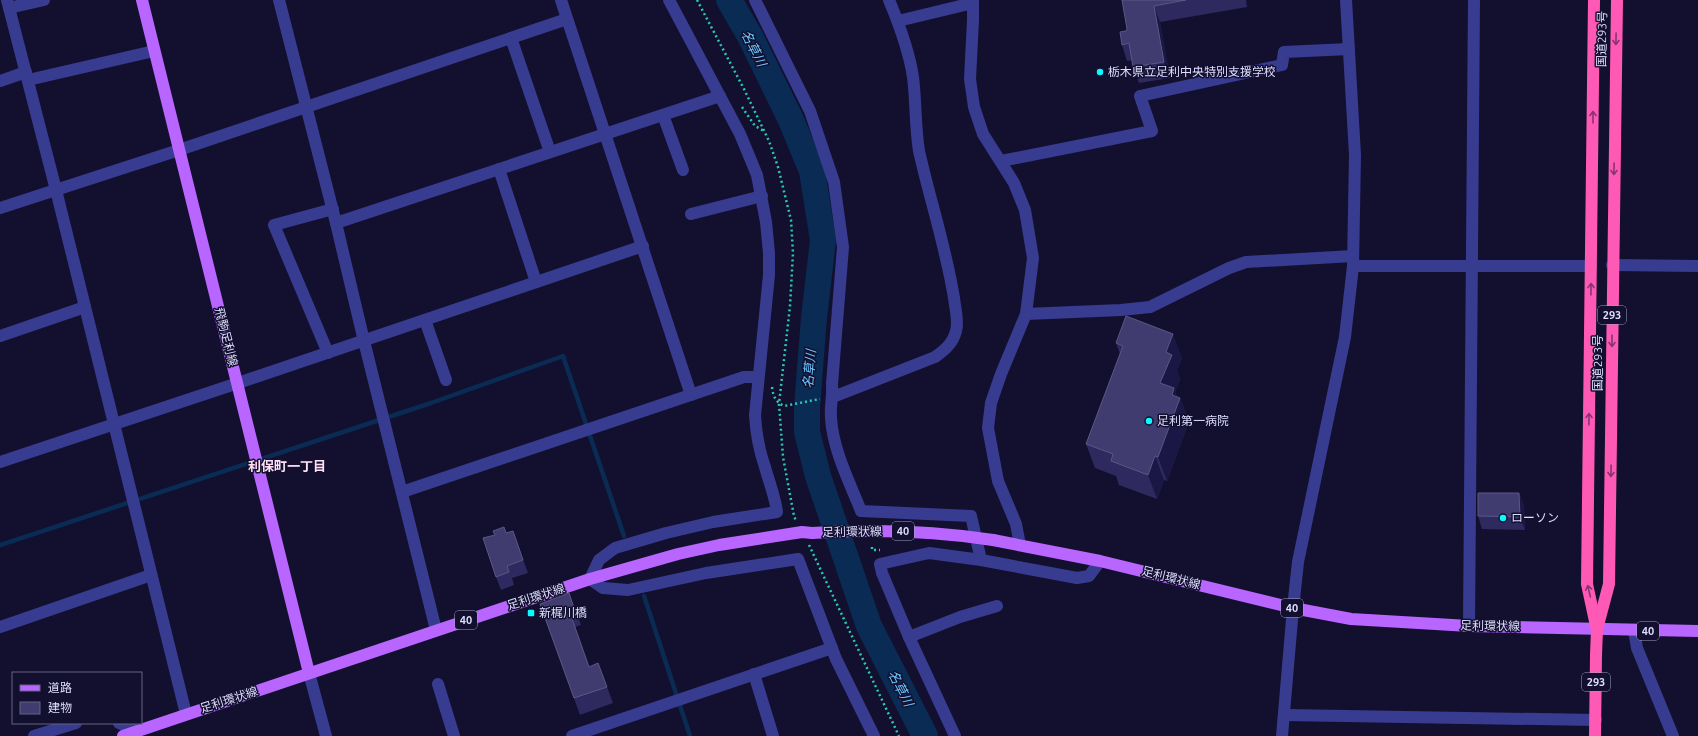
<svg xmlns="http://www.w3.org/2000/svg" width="1698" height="736" viewBox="0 0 1698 736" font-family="Ubuntu,'Noto Sans JP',sans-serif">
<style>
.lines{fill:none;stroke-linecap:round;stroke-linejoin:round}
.stream{stroke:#092b54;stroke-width:4.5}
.river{stroke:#092b54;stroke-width:26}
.path{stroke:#28cab3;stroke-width:2.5;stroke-dasharray:2 3;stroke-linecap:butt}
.minor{stroke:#383c91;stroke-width:12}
.major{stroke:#b965ff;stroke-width:12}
.highway{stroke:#ff59b6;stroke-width:12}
.major-bridge{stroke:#b965ff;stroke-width:12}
.wall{fill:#2e295e}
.shaded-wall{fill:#1b1744}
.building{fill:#413c6f;stroke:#5a5686}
.oneway{stroke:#893472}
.poi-dot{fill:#0afaff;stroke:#13102f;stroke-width:1.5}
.labels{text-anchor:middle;stroke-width:3;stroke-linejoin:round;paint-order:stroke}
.shield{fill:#13102f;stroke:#a2a0c1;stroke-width:1}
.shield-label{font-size:11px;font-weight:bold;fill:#dfdeff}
.street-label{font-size:12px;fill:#dfdeff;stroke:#13102f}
.poi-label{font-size:12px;fill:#dfdeff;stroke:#13102f;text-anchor:start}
.water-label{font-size:13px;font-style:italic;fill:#6cc7ff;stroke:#13102f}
.neighbourhood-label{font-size:13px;font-weight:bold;fill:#ffe0f6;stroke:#13102f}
</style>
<rect width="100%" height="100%" fill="#13102f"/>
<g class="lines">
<g class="stream">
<path d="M 0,545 L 431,403 L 563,356 L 624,536"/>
<path d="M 644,596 L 690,736"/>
</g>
<path class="river" d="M 729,0 L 750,36 L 791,120 L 812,171 L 823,240 L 814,318 L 807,407 L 807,432 L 818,476 L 869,626 L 925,736"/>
<g class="path">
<path d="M 697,0 L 744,89 L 769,141 L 778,167 L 791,220 L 793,253 L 790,306 L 779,404 L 783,457 L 794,516 L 796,521"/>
<path d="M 742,107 L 755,126 L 764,131"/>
<path d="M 772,387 C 773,395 775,402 784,406 L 820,399"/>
<path d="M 809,545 L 899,736"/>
<path d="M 872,547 L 872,550 L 880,550"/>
</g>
<g class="minor">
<path d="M 7,0 L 56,190 L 186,714"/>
<path d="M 279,0 L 336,223 L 364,341 L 436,630"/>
<path d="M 561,0 L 691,395"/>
<path d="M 669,0 L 740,134 L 757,175 L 766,222 L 769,253 L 769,275 L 755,415 C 756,433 759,450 765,467 C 769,482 775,496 777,512 L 713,522 L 666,533 L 615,548 L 599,560 L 590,579 L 603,588 L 628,590 L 706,573 L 798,559 L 836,659 L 874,736"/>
<path d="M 755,0 L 810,111 L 834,182 L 843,247 L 832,384 C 833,396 830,406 831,418 C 833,450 849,481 861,511 L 971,516 L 981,560"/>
<path d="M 973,0 L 973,20 L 970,79 L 974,107 L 983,134 L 1014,183 L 1025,210 L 1033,258 L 1026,314 L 1001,374 L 991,403 L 988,428 L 998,481 L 1016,524 L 1020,545"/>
<path d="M 9,8 L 44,0"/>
<path d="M 898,21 L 973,3"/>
<path d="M 511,38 L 550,152"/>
<path d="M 28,80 L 154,51"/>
<path d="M 0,81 L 26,72"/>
<path d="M 663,115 L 683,170"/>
<path d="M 1001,161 L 1152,131 L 1140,96 L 1282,65 L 1284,52 L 1349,49"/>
<path d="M 499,169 L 536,282"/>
<path d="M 0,208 L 179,150 L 567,19"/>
<path d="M 691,214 L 762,196"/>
<path d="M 336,223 L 720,96"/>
<path d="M 1612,265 L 1698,266"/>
<path d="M 1353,266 L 1591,266"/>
<path d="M 1026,314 L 1121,310 L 1150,307 L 1229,268 L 1246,262 L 1353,256"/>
<path d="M 425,320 L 446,380"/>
<path d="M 0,336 L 85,307"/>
<path d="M 328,353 L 274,225 L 333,209"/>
<path d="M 833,397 L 935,357 C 945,350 953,343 956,331 C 959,321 955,308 954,298 C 946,248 930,200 919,151 C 915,126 916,101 913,77 C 909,50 899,24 889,0"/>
<path d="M 0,462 L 238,383 L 643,246"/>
<path d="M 402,492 L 744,377 L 758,377"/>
<path d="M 1469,626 L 1474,0"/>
<path d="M 0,627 L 151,575"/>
<path d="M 1634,631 L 1637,648 L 1673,736"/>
<path d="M 909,637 L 960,617 L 997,606"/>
<path d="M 309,673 L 326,736"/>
<path d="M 754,674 L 773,736"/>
<path d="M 438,684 L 454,736"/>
<path d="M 1284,715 L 1596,720"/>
<path d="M 119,723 L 137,731 L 135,736"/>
<path d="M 34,736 L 76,723"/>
<path d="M 572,736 L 832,648"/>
<path d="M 955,736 L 909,637 L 882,573 L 880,564 L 929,553 L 981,560 L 1077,578 L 1089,576 L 1100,561"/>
<path d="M 1282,736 L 1293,608 L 1298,562 L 1345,337 L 1353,266 L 1355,155 L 1346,0"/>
</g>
<g class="major">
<path d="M 142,0 L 309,673"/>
<path d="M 993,540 L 1100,561 L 1293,608 L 1351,619 L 1469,626 L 1698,631"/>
<path d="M 123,736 L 590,579 L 678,554 L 719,545 L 802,532 L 812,533"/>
</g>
<g class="highway">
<path d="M 1594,0 L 1587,584 L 1596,626"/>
<path d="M 1595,736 L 1596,655 L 1597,629 L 1609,584 L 1617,0"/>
</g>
<path class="major-bridge" d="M 812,533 C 873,529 933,531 993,540"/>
</g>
<g class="wall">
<path d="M 1122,0 L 1246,0 L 1247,7 L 1160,22 L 1170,78 L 1139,83 L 1133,67 L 1132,60 L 1127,61 L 1122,45 L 1127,29 Z"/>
<path d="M 1116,343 L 1182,358 L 1177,370 L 1180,379 L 1175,392 L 1177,397 L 1180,398 L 1189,422 L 1167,481 L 1164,480 L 1157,499 L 1119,485 L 1116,476 L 1095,468 L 1086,444 L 1120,354 Z"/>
<path d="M 1519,493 L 1524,506 L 1525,530 L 1482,529 L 1478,516 Z"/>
<path d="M 506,533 L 518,544 L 528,573 L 512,578 L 514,585 L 501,590 L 496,577 Z"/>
<path d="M 569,593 L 581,625 L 575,627 L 589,667 L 598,663 L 613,703 L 580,715 L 540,604 Z"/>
</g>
<g class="shaded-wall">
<path d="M 1154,6 L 1160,22 L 1170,78 L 1164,62 Z"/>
<path d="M 1173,334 L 1182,358 L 1177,370 L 1180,379 L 1175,392 L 1179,402 L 1180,398 L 1189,422 L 1167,481 L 1158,457 L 1160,383 L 1166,352 Z"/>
<path d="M 1155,456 L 1164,480 L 1157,499 L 1148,475 Z"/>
<path d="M 1519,493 L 1524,506 L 1525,530 L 1520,517 Z"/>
<path d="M 513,531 L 518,544 L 528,573 L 523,560 Z"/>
</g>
<g class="building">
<path d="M 1122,0 L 1186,0 L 1154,6 L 1164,62 L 1133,67 L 1129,43 L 1122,45 L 1120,32 L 1126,31 L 1127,29 Z"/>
<path d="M 1126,316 L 1173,334 L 1166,352 L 1172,355 L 1160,383 L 1174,388 L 1172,395 L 1180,398 L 1158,457 L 1155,456 L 1148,475 L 1111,461 L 1113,454 L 1086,444 L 1123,346 L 1116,343 Z"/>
<path d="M 1478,493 L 1519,493 L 1520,517 L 1478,516 Z"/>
<path d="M 504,527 L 506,533 L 513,531 L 523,560 L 507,566 L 509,572 L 496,577 L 483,538 L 495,535 L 493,531 Z"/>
<path d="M 569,593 L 574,608 L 569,610 L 589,667 L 598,663 L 607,687 L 574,698 L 540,604 Z"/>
</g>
<defs><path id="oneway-shaft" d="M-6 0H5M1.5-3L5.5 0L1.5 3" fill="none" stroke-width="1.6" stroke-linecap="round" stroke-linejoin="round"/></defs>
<g class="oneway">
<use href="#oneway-shaft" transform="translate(1616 39) rotate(91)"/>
<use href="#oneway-shaft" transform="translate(1593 117) rotate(-90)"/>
<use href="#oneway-shaft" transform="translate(1614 169) rotate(91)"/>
<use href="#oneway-shaft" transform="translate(1591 289) rotate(-89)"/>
<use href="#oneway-shaft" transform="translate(1612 341) rotate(90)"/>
<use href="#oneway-shaft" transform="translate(1589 419) rotate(-89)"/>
<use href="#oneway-shaft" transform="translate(1611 471) rotate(91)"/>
<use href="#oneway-shaft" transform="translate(1589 591) rotate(-103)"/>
</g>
<g class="poi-dot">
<circle cx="1100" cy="72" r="4"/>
<circle cx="1149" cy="421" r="4"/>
<circle cx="1503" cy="518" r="4"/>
<rect x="527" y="609" width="8" height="8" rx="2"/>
</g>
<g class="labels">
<g class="shield">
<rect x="1598" y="306" width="28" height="18" rx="3"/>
<rect x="892" y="522" width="22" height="18" rx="3"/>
<rect x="1281" y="599" width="22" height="18" rx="3"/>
<rect x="455" y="611" width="22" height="18" rx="3"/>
<rect x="1637" y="622" width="22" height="18" rx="3"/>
<rect x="1582" y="673" width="28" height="18" rx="3"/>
</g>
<g class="shield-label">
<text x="1612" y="319">293</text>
<text x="903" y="535">40</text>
<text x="1292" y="612">40</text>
<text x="466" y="624">40</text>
<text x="1648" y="635">40</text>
<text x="1596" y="686">293</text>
</g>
<g class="street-label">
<text transform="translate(1602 39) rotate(-89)" y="4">国道293号</text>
<text transform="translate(226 337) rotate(76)" y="4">飛駒足利線</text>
<text transform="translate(1598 363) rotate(-90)" y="4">国道293号</text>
<text transform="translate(852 532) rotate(-1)" y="4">足利環状線</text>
<text transform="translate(1171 578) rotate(14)" y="4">足利環状線</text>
<text transform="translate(536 597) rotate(-18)" y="4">足利環状線</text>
<text transform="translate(1490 626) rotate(1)" y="4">足利環状線</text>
<text transform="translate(229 700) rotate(-18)" y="4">足利環状線</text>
</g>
<g class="poi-label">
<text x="1108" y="76">栃木県立足利中央特別支援学校</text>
<text x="1157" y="425">足利第一病院</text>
<text x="1511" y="522">ローソン</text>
<text x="539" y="617">新梶川橋</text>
</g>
<g class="water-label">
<text transform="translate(754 48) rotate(63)" y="5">名草川</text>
<text transform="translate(809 369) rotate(-85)" y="5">名草川</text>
<text transform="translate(901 688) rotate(63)" y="5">名草川</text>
</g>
<g class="neighbourhood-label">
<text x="287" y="471">利保町一丁目</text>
</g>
</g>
<rect x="12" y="672" width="130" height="52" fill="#13102f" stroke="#656282"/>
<rect x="20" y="685" width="20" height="6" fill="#b965ff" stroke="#656282"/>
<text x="48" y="692" font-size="12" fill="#dfdeff">道路</text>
<rect x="20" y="702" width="20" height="12" fill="#413c6f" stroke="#656282"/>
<text x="48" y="712" font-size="12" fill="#dfdeff">建物</text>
</svg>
